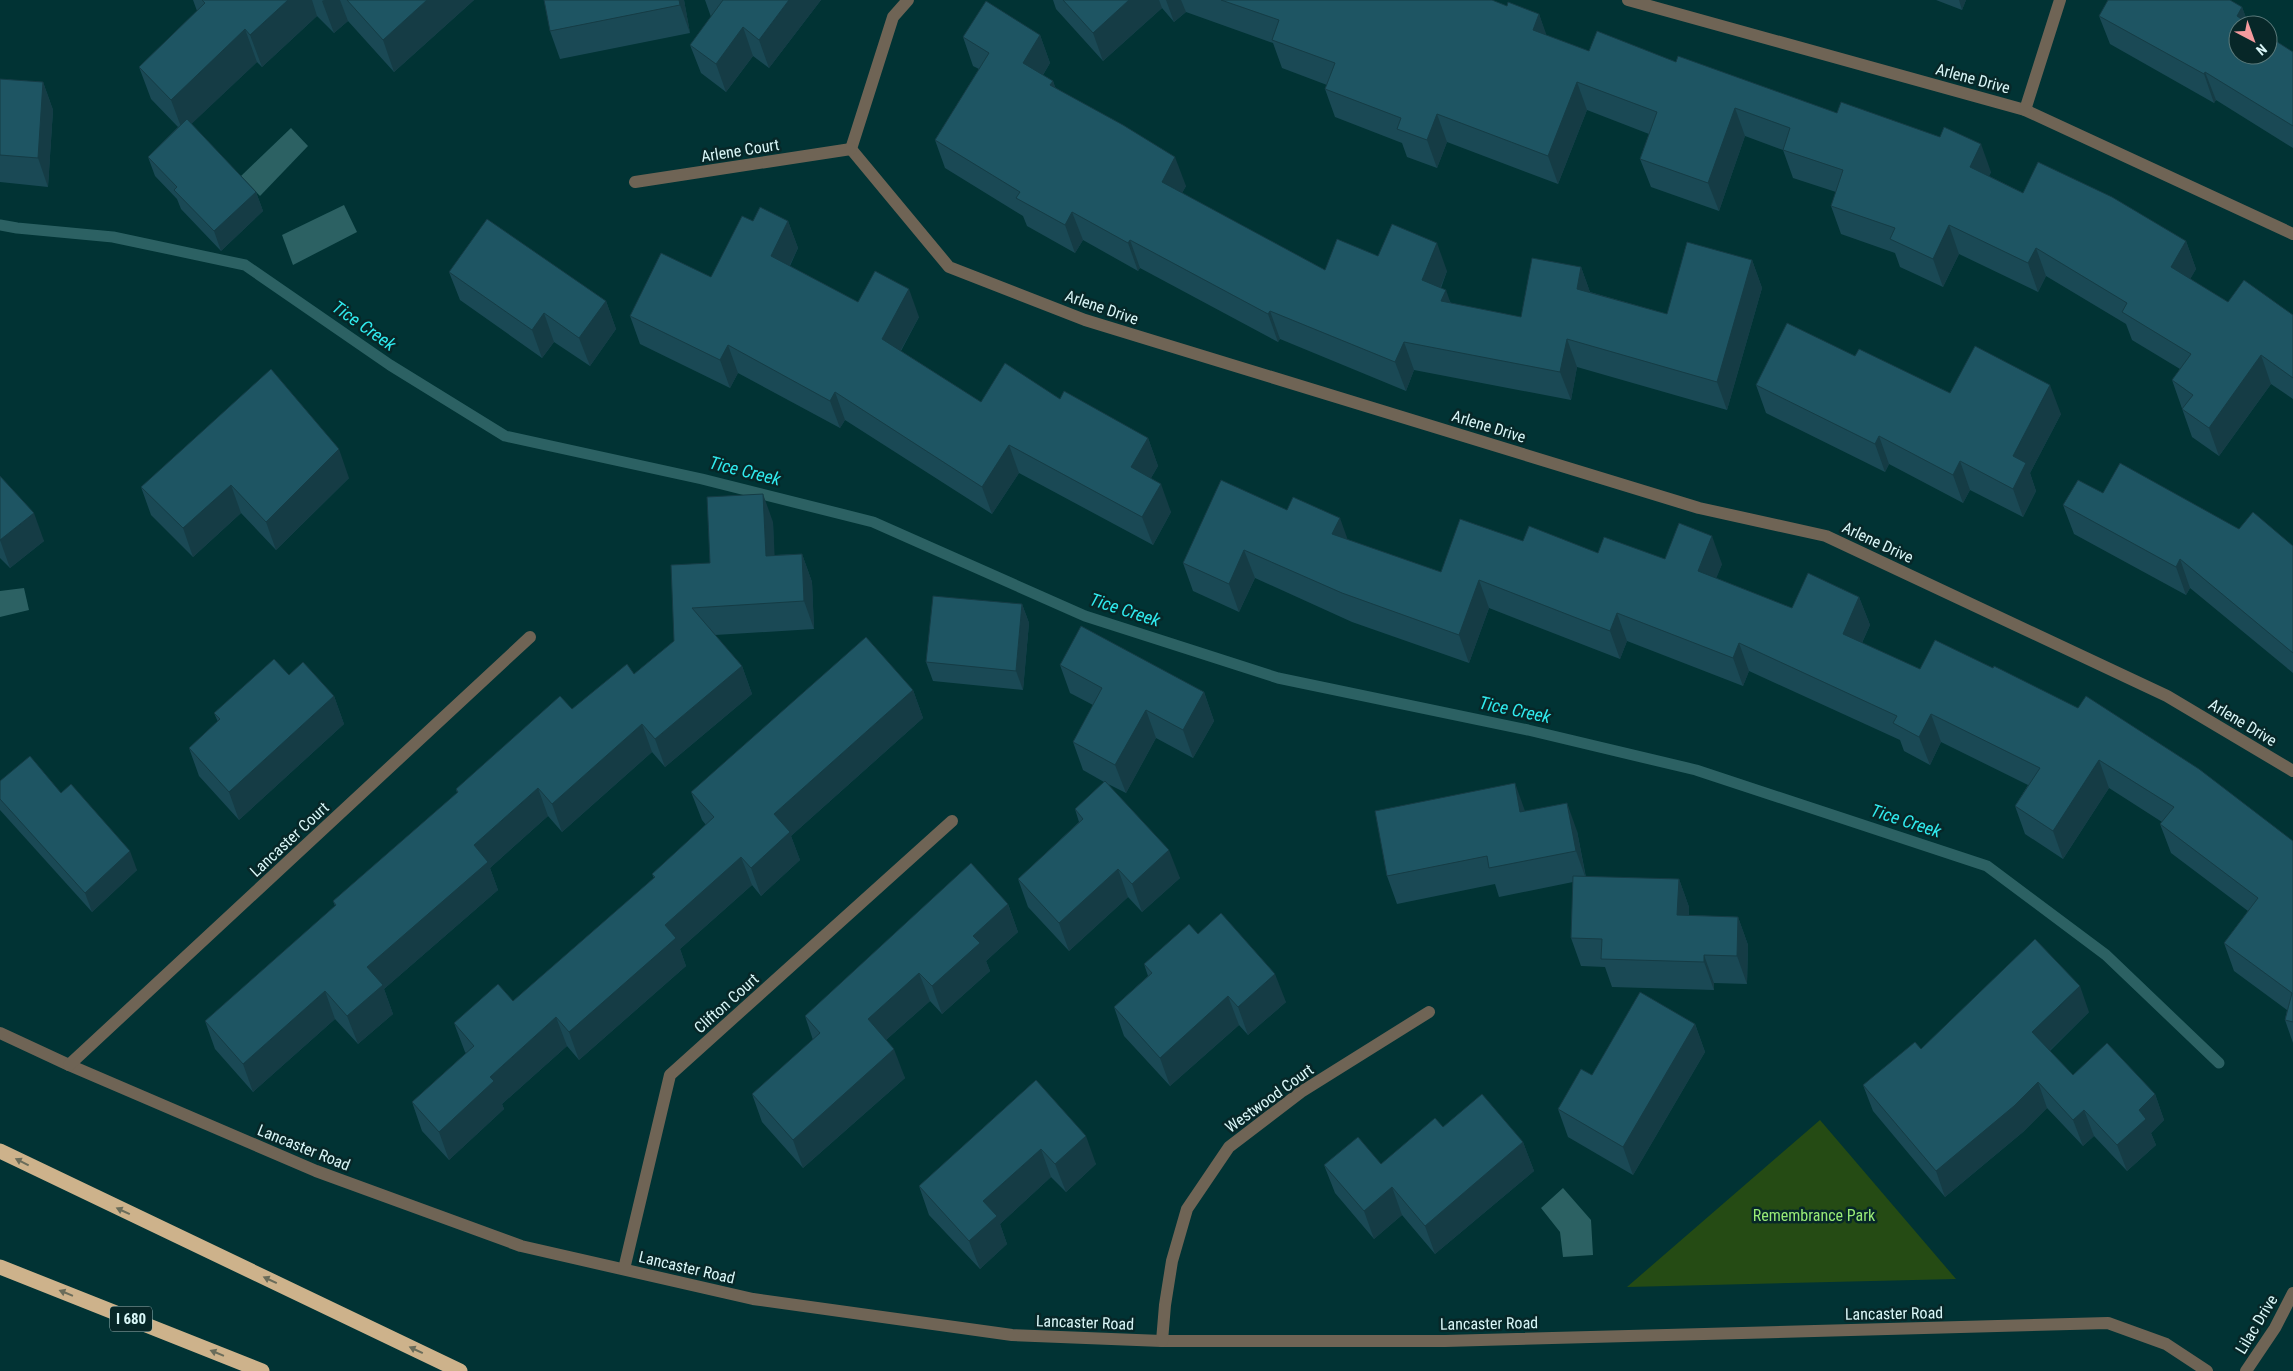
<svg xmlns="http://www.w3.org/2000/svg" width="2293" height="1371" viewBox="0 0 2293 1371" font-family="'Roboto Condensed',sans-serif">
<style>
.green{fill:#254b14}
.water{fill:#2c6163}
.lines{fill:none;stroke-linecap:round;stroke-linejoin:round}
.stream{stroke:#2c6163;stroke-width:11}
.street{stroke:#6f6455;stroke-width:12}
.highway{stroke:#cdb28b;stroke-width:15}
.wall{fill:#1a4955}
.shaded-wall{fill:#153c45}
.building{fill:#1e5563;stroke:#153c45}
.oneway{fill:#6a6c5a}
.labels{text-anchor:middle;stroke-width:5;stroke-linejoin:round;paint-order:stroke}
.shield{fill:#072728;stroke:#9ab8b9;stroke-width:1}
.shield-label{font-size:15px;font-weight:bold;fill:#d9f6f7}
.street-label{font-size:16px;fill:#d9f6f7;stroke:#072728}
.park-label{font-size:16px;fill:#98eb76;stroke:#072728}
.water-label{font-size:18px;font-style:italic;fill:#30eaee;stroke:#072728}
</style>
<rect width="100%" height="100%" fill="#013334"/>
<path class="green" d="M 1820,1120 L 1956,1279 L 1627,1287 Z"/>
<g class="water">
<path d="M 291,128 L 308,146 L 260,196 L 241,176 Z"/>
<path d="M 344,205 L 357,232 L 293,265 L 282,235 Z"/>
<path d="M 24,588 L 29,610 L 0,617 L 0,591 Z"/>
<path d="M 1563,1188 L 1591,1220 L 1593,1255 L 1563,1257 L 1560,1232 L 1541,1208 Z"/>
</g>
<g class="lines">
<path class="stream" d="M 0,225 L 17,228 L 113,237 L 245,265 L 390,365 L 505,436 L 702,479 L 873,522 L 1085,616 L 1278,678 L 1528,730 L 1696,770 L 1987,866 L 2106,955 L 2219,1063"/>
<g class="street">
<path d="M 1628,0 L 2025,110 L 2293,234"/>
<path d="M 2025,110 L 2060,0"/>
<path d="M 851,149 L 949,267 L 1085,320 L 1699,508 L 1826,536 L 2167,696 L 2293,771"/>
<path d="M 851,149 L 893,17 L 908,0"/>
<path d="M 635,182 L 851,149"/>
<path d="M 0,1033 L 69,1065 L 316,1171 L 521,1246 L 753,1299 L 1012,1335 L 1162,1341 L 1445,1341 L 2108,1323 L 2166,1344 L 2207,1371"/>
<path d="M 69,1065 L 530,637"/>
<path d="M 624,1269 L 670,1075 L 952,821"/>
<path d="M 1162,1341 L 1165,1305 L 1172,1261 L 1187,1209 L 1229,1147 L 1301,1092 L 1429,1012"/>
<path d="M 2246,1371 L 2275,1328 L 2293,1293"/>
</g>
<g class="highway">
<path d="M 0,1151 L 460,1371"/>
<path d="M 0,1267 L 262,1371"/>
</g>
</g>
<g class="wall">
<path d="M 193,0 L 474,0 L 394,72 L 348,21 L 334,33 L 317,16 L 262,67 L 257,62 L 191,124 L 256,192 L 263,211 L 221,251 L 181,209 L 177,199 L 155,176 L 148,157 L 178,127 L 151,99 L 139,67 L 197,11 Z"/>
<path d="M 684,0 L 690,33 L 560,59 L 550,31 Z"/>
<path d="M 705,0 L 821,0 L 769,68 L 753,56 L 726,92 L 701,73 L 690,45 L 711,17 Z"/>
<path d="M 1053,0 L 1492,0 L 1507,6 L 1539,14 L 1546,35 L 1589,51 L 1676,62 L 1991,172 L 1989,176 L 2023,193 L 2186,241 L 2196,269 L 2190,279 L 2228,302 L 2293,315 L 2293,399 L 2271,384 L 2219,456 L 2192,437 L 2172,380 L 2180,369 L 2132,340 L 2126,324 L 2046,276 L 2038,292 L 1959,254 L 1943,287 L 1900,267 L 1895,253 L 1841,234 L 1831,206 L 1836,192 L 1793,178 L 1783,150 L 1745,136 L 1719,211 L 1651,187 L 1640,159 L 1649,134 L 1587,110 L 1558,184 L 1447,142 L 1437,168 L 1407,157 L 1402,143 L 1335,117 L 1325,89 L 1327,85 L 1282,68 L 1273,43 L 1186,12 L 1174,22 L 1162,8 L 1103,61 L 1056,9 Z"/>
<path d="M 1936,0 L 1966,0 L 1962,10 Z"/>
<path d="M 2242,7 L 2248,24 L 2293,52 L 2293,148 L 2216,100 L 2214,103 L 2110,44 L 2099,16 Z"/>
<path d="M 1040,35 L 1050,63 L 1043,75 L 1053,81 L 1055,87 L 1186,186 L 1182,193 L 1325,270 L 1378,256 L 1447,271 L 1441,288 L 1451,303 L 1521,317 L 1581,267 L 1590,292 L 1667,314 L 1752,260 L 1762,288 L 1727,410 L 1577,367 L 1571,400 L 1414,370 L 1406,391 L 1280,339 L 1278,342 L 1140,268 L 1138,271 L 1083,240 L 1075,253 L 1027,226 L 1023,216 L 945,168 L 935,140 L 979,69 L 973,66 L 963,37 Z"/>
<path d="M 0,79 L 43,82 L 53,110 L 48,187 L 0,182 Z"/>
<path d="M 753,221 L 788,221 L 798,248 L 790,266 L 858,302 L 919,317 L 901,351 L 981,402 L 1060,399 L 1148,438 L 1158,466 L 1151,478 L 1171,512 L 1153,545 L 1019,473 L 992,514 L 845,420 L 840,428 L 738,373 L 730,388 L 640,344 L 630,316 L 711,277 Z"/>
<path d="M 449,272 L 606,301 L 616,329 L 590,366 L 554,342 L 542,358 L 460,300 Z"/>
<path d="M 1855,356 L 1950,393 L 2061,414 L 2030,473 L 2036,491 L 2023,517 L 1970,490 L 1963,503 L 1889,464 L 1885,472 L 1766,413 L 1756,385 Z"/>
<path d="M 0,476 L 44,541 L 10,568 L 0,558 Z"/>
<path d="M 349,478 L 276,550 L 241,513 L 193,557 L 151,515 L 141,487 Z"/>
<path d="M 2103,493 L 2239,529 L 2293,546 L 2293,673 L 2190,588 L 2186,595 L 2074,534 L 2063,505 Z"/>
<path d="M 1287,510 L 1348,540 L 1441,572 L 1523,541 L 1598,553 L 1722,564 L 1716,578 L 1792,608 L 1859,597 L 1870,625 L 1862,643 L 2293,841 L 2293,1043 L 2285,1020 L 2287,1010 L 2234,971 L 2224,943 L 2248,911 L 2171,853 L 2160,824 L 2162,822 L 2109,788 L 2063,859 L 2025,834 L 2015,806 L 2028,785 L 1941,742 L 1930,765 L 1904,751 L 1900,740 L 1749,671 L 1743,686 L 1627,641 L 1620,659 L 1489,608 L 1469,663 L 1352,622 L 1255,578 L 1239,612 L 1193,591 L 1183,563 Z"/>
<path d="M 773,522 L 774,555 L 802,554 L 812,582 L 814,629 L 715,635 L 742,666 L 752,694 L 665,767 L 652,752 L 562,832 L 548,816 L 490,868 L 498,890 L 384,989 L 393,1014 L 358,1044 L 335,1019 L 253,1092 L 215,1049 L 205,1021 L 335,906 L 333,901 L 457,793 L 456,789 L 572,709 L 634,674 L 674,641 L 710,563 Z"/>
<path d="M 1022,604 L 1029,623 L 1023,690 L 933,681 L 926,662 Z"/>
<path d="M 1060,665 L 1204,692 L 1214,721 L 1193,758 L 1156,738 L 1126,793 L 1108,784 L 1180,878 L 1142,912 L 1128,897 L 1069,951 L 1028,907 L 1018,879 L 1079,822 L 1075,809 L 1104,782 L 1083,770 L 1073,742 L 1093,705 L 1070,693 Z"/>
<path d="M 289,675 L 334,696 L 344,724 L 239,820 L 199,776 L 189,748 L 218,722 L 214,713 Z"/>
<path d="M 913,690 L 923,718 L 791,836 L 800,860 L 761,896 L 752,885 L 680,949 L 686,966 L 579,1060 L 567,1046 L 502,1104 L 504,1109 L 449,1160 L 422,1131 L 412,1102 L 466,1053 L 465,1052 L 454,1023 L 513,1001 L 654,878 L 652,874 L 706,825 L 702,820 L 691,792 Z"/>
<path d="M 0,781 L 61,793 L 137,870 L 92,912 L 0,810 Z"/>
<path d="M 1525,811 L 1577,831 L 1586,877 L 1679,879 L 1689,907 L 1689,915 L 1738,917 L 1748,945 L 1747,984 L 1714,983 L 1714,990 L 1612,987 L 1605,967 L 1581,966 L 1571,938 L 1573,882 L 1499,897 L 1495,884 L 1397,904 L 1387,876 Z"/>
<path d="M 1008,904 L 1018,932 L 986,961 L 990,971 L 942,1014 L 930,1001 L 886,1040 L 905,1078 L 803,1168 L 762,1122 L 752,1094 L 813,1040 L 805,1016 Z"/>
<path d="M 1198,934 L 1286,1002 L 1248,1035 L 1239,1025 L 1170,1086 L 1124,1036 L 1114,1007 L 1148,976 L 1144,964 Z"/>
<path d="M 2089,1012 L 2050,1051 L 2073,1075 L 2155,1094 L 2164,1120 L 2151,1133 L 2156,1145 L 2127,1171 L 2094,1136 L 2083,1146 L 2047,1108 L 2023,1132 L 1945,1197 L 1873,1111 L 1863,1085 L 1921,1049 Z"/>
<path d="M 1695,1024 L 1705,1052 L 1633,1175 L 1568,1137 L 1558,1109 L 1592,1075 Z"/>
<path d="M 1036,1080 L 1096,1164 L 1066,1192 L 1051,1177 L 1000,1224 L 1007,1244 L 980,1269 L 929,1215 L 919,1186 Z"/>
<path d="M 1443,1127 L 1523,1142 L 1534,1171 L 1435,1254 L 1402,1215 L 1374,1239 L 1335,1193 L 1324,1165 L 1381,1164 Z"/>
</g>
<g class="shaded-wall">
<path d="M 288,0 L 312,0 L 317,16 L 262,67 L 250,35 Z"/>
<path d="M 324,0 L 340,0 L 348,21 L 334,33 L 322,1 Z"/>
<path d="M 427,0 L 474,0 L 394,72 L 383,40 Z"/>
<path d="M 679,0 L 684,0 L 690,33 L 680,5 Z"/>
<path d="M 789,0 L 821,0 L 769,68 L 759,40 Z"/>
<path d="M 1129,0 L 1159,0 L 1162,8 L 1103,61 L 1093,33 Z"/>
<path d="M 1166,0 L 1181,0 L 1186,12 L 1174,22 Z"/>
<path d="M 1959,0 L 1966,0 L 1962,10 Z"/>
<path d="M 2242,7 L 2249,25 L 2237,16 Z"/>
<path d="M 1539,14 L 1549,42 L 1533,30 Z"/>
<path d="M 743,27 L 753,56 L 726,92 L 716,64 Z"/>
<path d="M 245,29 L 257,62 L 183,132 L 171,100 Z"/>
<path d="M 1040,35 L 1050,63 L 1033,91 L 1023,63 Z"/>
<path d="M 2205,72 L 2216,100 L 2214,103 L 2204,74 Z"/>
<path d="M 1053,81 L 1063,109 L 1050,85 Z"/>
<path d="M 43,82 L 53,110 L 48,187 L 38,158 Z"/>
<path d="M 1577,82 L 1587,110 L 1558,184 L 1548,156 Z"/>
<path d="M 1735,108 L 1745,136 L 1719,211 L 1708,183 Z"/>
<path d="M 1437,114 L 1447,142 L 1437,168 L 1427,140 Z"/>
<path d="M 1981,144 L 1991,172 L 1980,195 L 1970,167 Z"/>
<path d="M 1175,157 L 1186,186 L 1172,211 L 1162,182 Z"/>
<path d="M 256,192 L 263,211 L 221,251 L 214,231 Z"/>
<path d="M 1072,212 L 1083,240 L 1075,253 L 1065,225 Z"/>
<path d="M 788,221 L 798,248 L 781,283 L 771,256 Z"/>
<path d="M 1949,225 L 1959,254 L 1943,287 L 1933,259 Z"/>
<path d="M 1130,240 L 1140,268 L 1138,271 L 1128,243 Z"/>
<path d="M 2186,241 L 2196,269 L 2181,295 L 2171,267 Z"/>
<path d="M 1437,243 L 1447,271 L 1432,308 L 1422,280 Z"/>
<path d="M 2036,248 L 2046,276 L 2038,292 L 2028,263 Z"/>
<path d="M 1752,260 L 1762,288 L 1727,410 L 1717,382 Z"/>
<path d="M 1581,267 L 1591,295 L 1577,289 Z"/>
<path d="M 909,289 L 919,317 L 892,366 L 882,339 Z"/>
<path d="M 1446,290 L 1456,318 L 1441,301 Z"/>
<path d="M 606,301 L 616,329 L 590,366 L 579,338 Z"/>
<path d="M 1270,311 L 1280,339 L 1278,342 L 1268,314 Z"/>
<path d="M 544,313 L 554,342 L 542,358 L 532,330 Z"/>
<path d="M 1567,339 L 1577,367 L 1571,400 L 1560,372 Z"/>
<path d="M 1404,342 L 1414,370 L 1406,391 L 1395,362 Z"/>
<path d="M 728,345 L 738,373 L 730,388 L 720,360 Z"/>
<path d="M 2261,355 L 2271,384 L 2219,456 L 2209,428 Z"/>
<path d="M 2050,385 L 2061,414 L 2030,473 L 2036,491 L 2023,517 L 2013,489 L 2013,456 Z"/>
<path d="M 835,392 L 845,420 L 840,428 L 830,401 Z"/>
<path d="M 1879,436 L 1889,464 L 1885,472 L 1875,444 Z"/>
<path d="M 1148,438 L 1158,466 L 1141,495 L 1131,467 Z"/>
<path d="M 1009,445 L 1019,473 L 992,514 L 982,487 Z"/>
<path d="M 339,449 L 349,478 L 276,550 L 266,522 Z"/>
<path d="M 1960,461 L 1970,490 L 1963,503 L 1953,475 Z"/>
<path d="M 1161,484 L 1171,512 L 1153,545 L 1142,517 Z"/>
<path d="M 231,485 L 241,513 L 193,557 L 183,528 Z"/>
<path d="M 763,494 L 773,522 L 776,584 L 766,556 Z"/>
<path d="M 34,513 L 44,541 L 10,568 L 0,540 Z"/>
<path d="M 1340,518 L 1350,546 L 1332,534 Z"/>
<path d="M 1712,536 L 1722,564 L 1708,599 L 1698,571 Z"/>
<path d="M 1244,550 L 1255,578 L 1239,612 L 1229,584 Z"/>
<path d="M 802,554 L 812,582 L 814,629 L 804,601 Z"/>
<path d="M 2180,559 L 2190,588 L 2186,595 L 2176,567 Z"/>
<path d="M 1479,580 L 1489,608 L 1469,663 L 1459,635 Z"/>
<path d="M 1859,597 L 1870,625 L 1853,662 L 1843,634 Z"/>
<path d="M 1022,604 L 1029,623 L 1023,690 L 1016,671 Z"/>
<path d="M 1617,613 L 1627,641 L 1620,659 L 1610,631 Z"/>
<path d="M 1739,643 L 1749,671 L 1743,686 L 1733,658 Z"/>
<path d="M 742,666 L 752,694 L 665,767 L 655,739 Z"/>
<path d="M 913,690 L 923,718 L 791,836 L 800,860 L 761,896 L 751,868 L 774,814 Z"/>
<path d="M 1204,692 L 1214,721 L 1193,758 L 1183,730 Z"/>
<path d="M 334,696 L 344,724 L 239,820 L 229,792 Z"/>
<path d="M 1146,710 L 1156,738 L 1126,793 L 1115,765 Z"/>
<path d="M 1931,714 L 1941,742 L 1930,765 L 1919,737 Z"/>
<path d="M 642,724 L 652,752 L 562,832 L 552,804 Z"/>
<path d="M 2099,760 L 2109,788 L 2063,859 L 2053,831 Z"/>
<path d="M 1515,783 L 1525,811 L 1520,812 Z"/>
<path d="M 538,788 L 548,816 L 490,868 L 498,890 L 384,989 L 393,1014 L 358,1044 L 347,1016 L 367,967 L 474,845 Z"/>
<path d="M 1567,803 L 1577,831 L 1586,879 L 1576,851 Z"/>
<path d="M 1169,850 L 1180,878 L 1142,912 L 1132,884 Z"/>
<path d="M 130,851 L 137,870 L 92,912 L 85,893 Z"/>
<path d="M 741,857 L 752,885 L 680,949 L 686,966 L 579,1060 L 569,1032 L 665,925 Z"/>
<path d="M 1118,869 L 1128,897 L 1069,951 L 1059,923 Z"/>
<path d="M 1679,879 L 1689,907 L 1688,943 L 1677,915 Z"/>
<path d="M 1008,904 L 1018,932 L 986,961 L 990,971 L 942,1014 L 932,986 L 973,936 Z"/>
<path d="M 1738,917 L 1748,945 L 1747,984 L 1737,956 Z"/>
<path d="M 1704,955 L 1714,983 L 1714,990 L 1704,962 Z"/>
<path d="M 919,973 L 930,1001 L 878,1047 L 868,1019 Z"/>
<path d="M 1275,974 L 1286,1002 L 1248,1035 L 1238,1007 Z"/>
<path d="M 2080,986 L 2089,1012 L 2042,1058 L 2032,1032 Z"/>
<path d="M 325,991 L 335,1019 L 253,1092 L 243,1064 Z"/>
<path d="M 1228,996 L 1239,1025 L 1170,1086 L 1160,1058 Z"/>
<path d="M 556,1017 L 567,1046 L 502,1104 L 504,1109 L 449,1160 L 439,1132 L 490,1077 Z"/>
<path d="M 1695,1024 L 1705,1052 L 1633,1175 L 1623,1147 Z"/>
<path d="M 894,1049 L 905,1078 L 803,1168 L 793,1140 Z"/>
<path d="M 2038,1082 L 2047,1108 L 2023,1132 L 1945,1197 L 1936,1171 Z"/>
<path d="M 2155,1094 L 2164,1120 L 2151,1133 L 2156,1145 L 2127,1171 L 2117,1145 L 2139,1110 Z"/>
<path d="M 2084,1110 L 2094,1136 L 2083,1146 L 2073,1120 Z"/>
<path d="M 1086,1136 L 1096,1164 L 1066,1192 L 1055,1164 Z"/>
<path d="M 1523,1142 L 1534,1171 L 1435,1254 L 1425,1226 Z"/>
<path d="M 1041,1149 L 1051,1177 L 1000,1224 L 1007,1244 L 980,1269 L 969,1241 L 983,1201 Z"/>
<path d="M 1392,1187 L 1402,1215 L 1374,1239 L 1364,1211 Z"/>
</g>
<g class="building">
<path d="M 202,0 L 288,0 L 250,35 L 245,29 L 171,100 L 139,67 L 205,3 Z"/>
<path d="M 347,0 L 427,0 L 383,40 Z"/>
<path d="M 544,0 L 679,0 L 680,5 L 550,31 Z"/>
<path d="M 723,0 L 789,0 L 759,40 L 743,27 L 716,64 L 690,45 Z"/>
<path d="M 1063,0 L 1129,0 L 1093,33 Z"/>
<path d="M 1221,0 L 1492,0 L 1507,6 L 1508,2 L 1539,14 L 1533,30 L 1589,51 L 1597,31 L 1676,62 L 1678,56 L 1837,113 L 1841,102 L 1940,137 L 1944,127 L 1981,144 L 1970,167 L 2023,193 L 2038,162 L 2112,197 L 2186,241 L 2171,267 L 2228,302 L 2244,280 L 2293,315 L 2293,378 L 2261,355 L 2209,428 L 2182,409 L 2193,395 L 2172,380 L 2191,354 L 2122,312 L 2127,303 L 2036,248 L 2028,263 L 1949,225 L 1933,259 L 1890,239 L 1895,228 L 1831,206 L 1843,170 L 1783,150 L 1790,128 L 1735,108 L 1708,183 L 1640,159 L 1657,112 L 1577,82 L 1548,156 L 1437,114 L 1427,140 L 1397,129 L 1401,118 L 1325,89 L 1335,63 L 1272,40 L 1279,20 Z"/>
<path d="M 2108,0 L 2230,0 L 2242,7 L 2237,16 L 2250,25 L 2238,25 L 2238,55 L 2268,55 L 2268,36 L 2293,52 L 2293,126 L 2205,72 L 2204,74 L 2099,16 Z"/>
<path d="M 986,1 L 1040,35 L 1023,63 L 1053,81 L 1050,85 L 1123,125 L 1175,157 L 1162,182 L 1325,270 L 1337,239 L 1378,256 L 1392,224 L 1437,243 L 1422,280 L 1446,290 L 1441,301 L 1521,317 L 1532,258 L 1581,267 L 1577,289 L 1667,314 L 1687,242 L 1752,260 L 1717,382 L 1567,339 L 1560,372 L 1404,342 L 1395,362 L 1270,311 L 1268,314 L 1130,240 L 1128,243 L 1072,212 L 1065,225 L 1016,198 L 1020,192 L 935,140 L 989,53 L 963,37 Z"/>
<path d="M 0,79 L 43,82 L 38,158 L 0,155 Z"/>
<path d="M 187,119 L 256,192 L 214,231 L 174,190 L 177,187 L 148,157 Z"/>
<path d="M 760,207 L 788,221 L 771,256 L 858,302 L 875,271 L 909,289 L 882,339 L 981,402 L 1005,363 L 1060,399 L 1064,391 L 1148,438 L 1131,467 L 1161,484 L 1142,517 L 1009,445 L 982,487 L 835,392 L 830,401 L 728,345 L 720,360 L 630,316 L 661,253 L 711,277 L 742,216 L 753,221 Z"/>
<path d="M 487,219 L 606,301 L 579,338 L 544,313 L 532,330 L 449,272 Z"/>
<path d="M 1787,323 L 1855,356 L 1859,349 L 1950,393 L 1975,346 L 2050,385 L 2013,456 L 2026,463 L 2013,489 L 1960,461 L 1953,475 L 1879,436 L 1875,444 L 1756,385 Z"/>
<path d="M 271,369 L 339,449 L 266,522 L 231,485 L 183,528 L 141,487 Z"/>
<path d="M 2120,463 L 2239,529 L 2253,512 L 2293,546 L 2293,653 L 2180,559 L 2176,567 L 2063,505 L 2078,480 L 2103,493 Z"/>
<path d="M 0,476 L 34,513 L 0,540 Z"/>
<path d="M 1221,480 L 1287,510 L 1293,497 L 1340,518 L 1332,534 L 1441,572 L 1460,519 L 1523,541 L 1529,526 L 1598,553 L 1604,537 L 1665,559 L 1679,523 L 1712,536 L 1698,571 L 1792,608 L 1808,573 L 1859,597 L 1843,634 L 1920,669 L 1935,640 L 1993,668 L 1994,666 L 2078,708 L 2086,696 L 2199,769 L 2293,841 L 2293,1022 L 2285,1020 L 2292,993 L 2224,943 L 2258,898 L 2160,824 L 2174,807 L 2099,760 L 2053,831 L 2015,806 L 2040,768 L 1931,714 L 1919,737 L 1893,723 L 1897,716 L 1739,643 L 1733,658 L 1617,613 L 1610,631 L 1479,580 L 1459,635 L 1342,593 L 1244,550 L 1229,584 L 1183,563 Z"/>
<path d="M 763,494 L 766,556 L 802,554 L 804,601 L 692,608 L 742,666 L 655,739 L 642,724 L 552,804 L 538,788 L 474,845 L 488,862 L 367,967 L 383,985 L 347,1016 L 325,991 L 243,1064 L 205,1021 L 336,905 L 333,901 L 458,792 L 456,789 L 560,696 L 572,709 L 627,664 L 634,674 L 674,641 L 671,565 L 710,563 L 707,497 Z"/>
<path d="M 933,596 L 1022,604 L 1016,671 L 926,662 Z"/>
<path d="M 1081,626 L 1204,692 L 1183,730 L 1146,710 L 1115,765 L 1073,742 L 1102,688 L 1060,665 Z"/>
<path d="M 866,637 L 913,690 L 774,814 L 790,832 L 751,868 L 741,857 L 665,925 L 676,938 L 569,1032 L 556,1017 L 490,1077 L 494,1081 L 439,1132 L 412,1102 L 474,1046 L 454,1023 L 498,984 L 513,1001 L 655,877 L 652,874 L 714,817 L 691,792 Z"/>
<path d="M 274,659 L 289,675 L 303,662 L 334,696 L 229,792 L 189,748 L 220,719 L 214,713 Z"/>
<path d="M 30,756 L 61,793 L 71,784 L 130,851 L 85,893 L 0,799 L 0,781 Z"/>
<path d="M 1105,781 L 1169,850 L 1132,884 L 1118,869 L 1059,923 L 1018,879 L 1083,819 L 1075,809 Z"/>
<path d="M 1515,783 L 1520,812 L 1567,803 L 1576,851 L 1489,868 L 1487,856 L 1387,876 L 1375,811 Z"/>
<path d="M 971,863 L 1008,904 L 973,936 L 980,943 L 932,986 L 919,973 L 868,1019 L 894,1049 L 793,1140 L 752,1094 L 820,1033 L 805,1016 Z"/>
<path d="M 1573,876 L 1679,879 L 1677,915 L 1738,917 L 1737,956 L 1704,955 L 1704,962 L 1601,959 L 1602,939 L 1571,938 Z"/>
<path d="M 1221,913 L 1275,974 L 1238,1007 L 1228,996 L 1160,1058 L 1114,1007 L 1152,973 L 1144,964 L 1189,924 L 1198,934 Z"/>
<path d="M 2035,939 L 2080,986 L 2032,1032 L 2073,1075 L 2107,1043 L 2155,1094 L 2139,1110 L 2146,1119 L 2117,1145 L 2084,1110 L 2073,1120 L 2038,1082 L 2014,1106 L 1936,1171 L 1863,1085 L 1915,1042 L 1921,1049 Z"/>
<path d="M 1640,992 L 1695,1024 L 1623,1147 L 1558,1109 L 1581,1069 L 1592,1075 Z"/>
<path d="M 1036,1080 L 1086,1136 L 1055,1164 L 1041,1149 L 983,1201 L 997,1216 L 969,1241 L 919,1186 Z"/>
<path d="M 1482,1094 L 1523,1142 L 1425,1226 L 1392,1187 L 1364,1211 L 1324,1165 L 1358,1137 L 1381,1164 L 1435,1118 L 1443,1127 Z"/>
</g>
<defs><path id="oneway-solid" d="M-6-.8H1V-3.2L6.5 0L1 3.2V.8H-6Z" transform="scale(1.25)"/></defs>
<g class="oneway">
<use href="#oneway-solid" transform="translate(22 1162) rotate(-153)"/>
<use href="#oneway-solid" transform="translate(123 1211) rotate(-155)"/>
<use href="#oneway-solid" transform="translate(270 1280) rotate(-155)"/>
<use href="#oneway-solid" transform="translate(66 1293) rotate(-158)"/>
<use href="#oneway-solid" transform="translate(416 1350) rotate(-155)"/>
<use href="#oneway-solid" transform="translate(217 1353) rotate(-158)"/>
</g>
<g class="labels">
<rect class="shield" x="110" y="1306.5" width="42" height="25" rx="4"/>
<g class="shield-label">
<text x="131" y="1324">I 680</text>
</g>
<g class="street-label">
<text transform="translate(1973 78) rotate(15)" y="6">Arlene Drive</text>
<text transform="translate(740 150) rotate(-9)" y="6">Arlene Court</text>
<text transform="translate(1102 307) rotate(19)" y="6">Arlene Drive</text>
<text transform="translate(1489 426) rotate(17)" y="6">Arlene Drive</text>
<text transform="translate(1878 542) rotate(25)" y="6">Arlene Drive</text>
<text transform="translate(2243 722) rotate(31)" y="6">Arlene Drive</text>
<text transform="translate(289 839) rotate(-43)" y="6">Lancaster Court</text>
<text transform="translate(726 1003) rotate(-42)" y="6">Clifton Court</text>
<text transform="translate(1269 1098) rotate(-36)" y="6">Westwood Court</text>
<text transform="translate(304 1147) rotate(22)" y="6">Lancaster Road</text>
<text transform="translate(687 1267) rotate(13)" y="6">Lancaster Road</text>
<text transform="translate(1894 1313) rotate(-1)" y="6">Lancaster Road</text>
<text transform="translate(1085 1322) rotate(2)" y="6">Lancaster Road</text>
<text transform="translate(1489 1323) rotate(-1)" y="6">Lancaster Road</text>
<text transform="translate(2256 1324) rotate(-59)" y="6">Lilac Drive</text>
</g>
<g class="park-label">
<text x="1814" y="1221">Remembrance Park</text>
</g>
<g class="water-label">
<text transform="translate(364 326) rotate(35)" y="6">Tice Creek</text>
<text transform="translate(745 471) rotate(14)" y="6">Tice Creek</text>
<text transform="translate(1125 610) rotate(18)" y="6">Tice Creek</text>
<text transform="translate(1515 710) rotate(12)" y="6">Tice Creek</text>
<text transform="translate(1906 821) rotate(18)" y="6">Tice Creek</text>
</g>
</g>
<g transform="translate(2253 40) rotate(139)"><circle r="24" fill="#072728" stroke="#5b7a7b"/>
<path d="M0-4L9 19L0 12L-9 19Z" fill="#f59b9e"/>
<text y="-8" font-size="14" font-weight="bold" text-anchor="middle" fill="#d9f6f7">N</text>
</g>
</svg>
